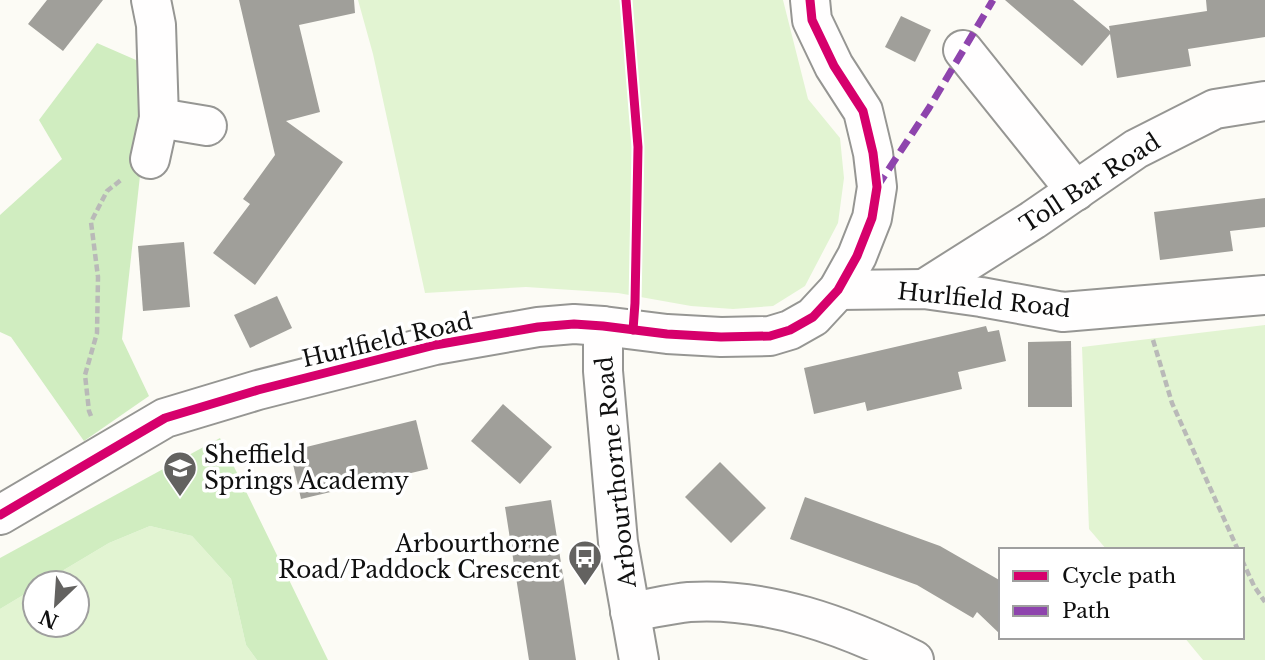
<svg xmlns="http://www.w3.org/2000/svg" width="1265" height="660" viewBox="0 0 1265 660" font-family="'Libre Baskerville',serif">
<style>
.green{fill:#e2f4d2}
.forest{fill:#d0edc0}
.building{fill:#a09f9a}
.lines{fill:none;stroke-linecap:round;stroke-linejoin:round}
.minor-casing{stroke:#969693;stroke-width:42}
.path{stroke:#b9b9b8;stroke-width:4.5;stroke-dasharray:7 3.5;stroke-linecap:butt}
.minor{stroke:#fffefe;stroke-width:38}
.quiet{stroke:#8e44ad;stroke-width:7;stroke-dasharray:14 7;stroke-linecap:butt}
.cycleway-casing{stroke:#fff;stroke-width:13}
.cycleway{stroke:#d6006c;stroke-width:9}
.labels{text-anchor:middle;stroke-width:7;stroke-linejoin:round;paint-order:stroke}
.street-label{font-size:23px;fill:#101010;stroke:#fff}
.poi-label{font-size:23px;fill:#101010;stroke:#fff;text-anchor:start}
</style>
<rect width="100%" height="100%" fill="#fcfbf5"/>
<g class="green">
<path d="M 358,0 L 783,0 L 808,99 L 840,138 L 844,178 L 838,223 L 805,286 L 773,306 L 733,309 L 691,306 L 618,293 L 526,287 L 425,293 L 373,54 Z"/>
<path d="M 1265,325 L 1265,660 L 1203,660 L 1184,637 L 1242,637 L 1242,550 L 1107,550 L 1089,529 L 1082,347 Z"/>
<path d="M 150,526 L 192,536 L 231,579 L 246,645 L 257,660 L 0,660 L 0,609 L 35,588 L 35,625 L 77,625 L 77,583 L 42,583 L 109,543 Z"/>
</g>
<g class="forest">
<path d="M 97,43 L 152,67 L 122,339 L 149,396 L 84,441 L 11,337 L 0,332 L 0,215 L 62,159 L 39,120 Z"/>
<path d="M 220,438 L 328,660 L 257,660 L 246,645 L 231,579 L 192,536 L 150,526 L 109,543 L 42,583 L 35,583 L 35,588 L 0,609 L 0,558 Z"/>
</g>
<g class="building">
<path d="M 47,0 L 103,0 L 63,51 L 28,24 Z"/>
<path d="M 239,0 L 354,0 L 355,13 L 299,25 L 320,112 L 286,121 L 343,162 L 255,285 L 213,253 L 250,204 L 243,199 L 275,155 Z"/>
<path d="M 1005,0 L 1073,0 L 1110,31 L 1109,26 L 1207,11 L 1206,0 L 1265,0 L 1265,37 L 1188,49 L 1191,66 L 1117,78 L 1110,34 L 1082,66 Z"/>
<path d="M 901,16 L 931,30 L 915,62 L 885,47 Z"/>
<path d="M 1265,198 L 1265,227 L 1230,231 L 1233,251 L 1160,260 L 1154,212 Z"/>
<path d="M 184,242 L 190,307 L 143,311 L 138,246 Z"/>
<path d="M 277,296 L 292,328 L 250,348 L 234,315 Z"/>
<path d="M 986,326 L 988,332 L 999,330 L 1006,361 L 958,372 L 962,389 L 867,411 L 865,402 L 814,414 L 804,368 Z"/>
<path d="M 1071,341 L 1072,407 L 1028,407 L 1028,342 Z"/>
<path d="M 503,404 L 552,447 L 520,484 L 471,441 Z"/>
<path d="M 416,420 L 428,469 L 301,499 L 290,451 Z"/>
<path d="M 720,462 L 766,508 L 731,543 L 685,497 Z"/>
<path d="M 805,497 L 940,546 L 1001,581 L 1001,635 L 977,612 L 973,618 L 917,585 L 790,539 Z"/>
<path d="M 551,500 L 565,588 L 576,660 L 529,660 L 505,507 Z"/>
</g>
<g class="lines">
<g class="minor-casing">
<g id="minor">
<path d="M 963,50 L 1076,191"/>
<path d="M 159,118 L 207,126"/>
<path d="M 150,159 L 159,118 L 156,25 L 151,0"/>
<path d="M 924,289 L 1033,220 L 1136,149 L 1215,109 L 1265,101"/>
<path d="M 838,290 L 924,289 L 981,297 L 1063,312 L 1265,295"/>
<path d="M 603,326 L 603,371 L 618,542 L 639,660"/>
<path d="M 0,515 L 165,418 L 258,390 L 435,345 L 538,327 L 574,324 L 603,326 L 667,334 L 721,337 L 770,336 L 790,330 L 813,317 L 838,290 L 857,256 L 872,218 L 877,187 L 873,153 L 863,111 L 834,66 L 812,20 L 810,0"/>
<path d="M 630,612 C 650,609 669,604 689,602 C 767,597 845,626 914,660"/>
</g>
</g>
<g class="path">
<path d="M 1153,340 L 1172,403 L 1238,550"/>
<path d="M 91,416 L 89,411 L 85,375 L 97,333 L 98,277 L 91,222 L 107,191 L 121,180"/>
<path d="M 1242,560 L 1254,586 L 1265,602"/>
</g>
<use href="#minor" class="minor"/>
<path class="quiet" d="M 877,187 L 929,108 L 993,0"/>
<g class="cycleway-casing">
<g id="cycleway">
<path d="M 626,0 L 638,147 L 635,303 L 633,330"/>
<path d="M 0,515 L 165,418 L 258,390 L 435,345 L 538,327 L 574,324 L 603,326 L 667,334 L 721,337 L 770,336 L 790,330 L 813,317 L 838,290 L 857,256 L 872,218 L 877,187 L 873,153 L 863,111 L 834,66 L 812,20 L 810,0"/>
</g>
</g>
<use href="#cycleway" class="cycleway"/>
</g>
<defs>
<g id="school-pin" transform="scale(1.75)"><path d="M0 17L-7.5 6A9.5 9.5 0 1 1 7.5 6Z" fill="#636260" stroke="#fff"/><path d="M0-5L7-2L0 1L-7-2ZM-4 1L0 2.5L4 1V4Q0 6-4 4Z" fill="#fff"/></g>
<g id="bus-pin" transform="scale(1.75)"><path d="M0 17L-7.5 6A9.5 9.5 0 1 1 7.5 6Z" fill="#636260" stroke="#fff"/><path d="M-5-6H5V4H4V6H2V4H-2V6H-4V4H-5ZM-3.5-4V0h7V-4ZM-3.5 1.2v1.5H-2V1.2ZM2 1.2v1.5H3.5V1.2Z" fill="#fff"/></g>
</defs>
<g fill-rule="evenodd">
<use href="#school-pin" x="180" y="468"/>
<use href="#bus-pin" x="585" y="557"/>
</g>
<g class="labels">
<g class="street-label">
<text transform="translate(1090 183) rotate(-33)" y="8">Toll Bar Road</text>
<text transform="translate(984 300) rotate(6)" y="8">Hurlfield Road</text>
<text transform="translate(387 340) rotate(-13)" y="8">Hurlfield Road</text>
<text transform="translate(616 472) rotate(-96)" y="8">Arbourthorne Road</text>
</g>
<g class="poi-label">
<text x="204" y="463">Sheffield<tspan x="204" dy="26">Springs Academy</tspan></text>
<text x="560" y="552" text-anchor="end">Arbourthorne<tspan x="560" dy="26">Road/Paddock Crescent</tspan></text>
</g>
</g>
<rect x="999" y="548" width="245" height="91" fill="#ffffff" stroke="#9f9f9f" stroke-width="2"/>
<rect x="1013" y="571" width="35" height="10" fill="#d6006c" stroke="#9f9f9f" stroke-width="2"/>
<text x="1062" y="583" font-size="21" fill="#101010">Cycle path</text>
<rect x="1013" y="606" width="35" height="10" fill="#8e44ad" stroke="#9f9f9f" stroke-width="2"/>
<text x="1062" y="618" font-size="21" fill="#101010">Path</text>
<g transform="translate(56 604) rotate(205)"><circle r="33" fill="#ffffff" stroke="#9f9f9f" stroke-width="2"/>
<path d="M0-5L12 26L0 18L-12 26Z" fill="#636260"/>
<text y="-10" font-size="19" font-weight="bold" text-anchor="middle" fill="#101010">N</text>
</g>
</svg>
